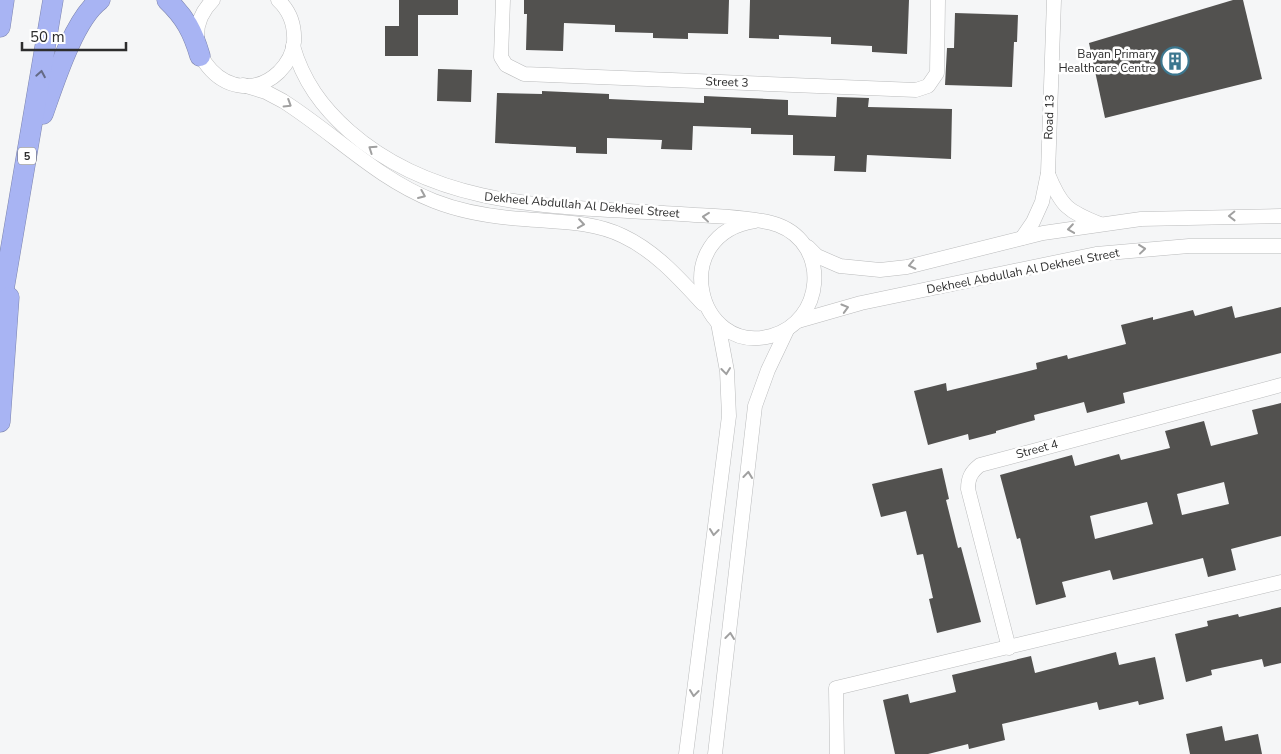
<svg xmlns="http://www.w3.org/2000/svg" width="1281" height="754" viewBox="0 0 1281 754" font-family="'Nunito Sans',sans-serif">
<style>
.building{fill:#52514f;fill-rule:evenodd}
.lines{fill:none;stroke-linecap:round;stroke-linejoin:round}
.minor-casing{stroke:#babbbc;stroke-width:15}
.highway-casing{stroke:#7d85ae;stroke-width:21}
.minor{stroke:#fff;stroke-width:14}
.highway{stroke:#a8b4f3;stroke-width:20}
.oneway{stroke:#646a86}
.oneway2{stroke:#a0a0a0}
.labels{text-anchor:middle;stroke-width:5;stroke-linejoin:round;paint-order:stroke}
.shield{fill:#fff;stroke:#6c6c6c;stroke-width:1}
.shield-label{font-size:11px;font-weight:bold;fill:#2d2d2d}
.poi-label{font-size:12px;fill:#2d2d2d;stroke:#fff;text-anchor:end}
.street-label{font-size:12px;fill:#2d2d2d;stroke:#fff}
</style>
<rect width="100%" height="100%" fill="#f5f6f7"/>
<g class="building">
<path d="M 399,0 L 458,0 L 458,15 L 418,15 L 418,56 L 385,56 L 385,26 L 399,26 Z"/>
<path d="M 524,0 L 729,0 L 728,34 L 688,33 L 688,39 L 653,38 L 653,33 L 615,32 L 615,25 L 564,23 L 563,51 L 526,50 L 527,14 L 524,14 Z"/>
<path d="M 750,0 L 909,0 L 907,54 L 872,52 L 872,46 L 831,44 L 831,37 L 779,35 L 779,39 L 749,38 Z"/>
<path d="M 1233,0 L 1243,0 L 1262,79 L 1105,118 L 1089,43 Z"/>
<path d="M 955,13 L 1018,15 L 1017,42 L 1014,42 L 1012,87 L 945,85 L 947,48 L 954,48 Z"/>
<path d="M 438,69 L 472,70 L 471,102 L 437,101 Z"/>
<path d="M 542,91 L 609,94 L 609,99 L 652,101 L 704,103 L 704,96 L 788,100 L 788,115 L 836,117 L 837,97 L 869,98 L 868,107 L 952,109 L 951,159 L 867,155 L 866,172 L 834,171 L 835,156 L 793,155 L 793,135 L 751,134 L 751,128 L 693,126 L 692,150 L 661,149 L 662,140 L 607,138 L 607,154 L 576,153 L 576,147 L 495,143 L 497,93 L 542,94 Z"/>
<path d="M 1232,306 L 1235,318 L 1281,307 L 1281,353 L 1123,393 L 1125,403 L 1087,413 L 1084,402 L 1034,415 L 1035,420 L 996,431 L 996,433 L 969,440 L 968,434 L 928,445 L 914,391 L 946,383 L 947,391 L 1037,369 L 1036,363 L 1067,355 L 1068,359 L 1126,344 L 1121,325 L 1153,317 L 1153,320 L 1193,310 L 1195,316 Z"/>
<path d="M 1281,403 L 1281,536 L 1231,549 L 1236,570 L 1208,577 L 1203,558 L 1113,580 L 1110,570 L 1062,582 L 1066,597 L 1036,605 L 1020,538 L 1017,539 L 1000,475 L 1072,455 L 1075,466 L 1119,454 L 1121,460 L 1170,448 L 1165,431 L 1204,421 L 1211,446 L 1258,434 L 1252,410 ZM 1224,482 L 1229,504 L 1182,515 L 1177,494 ZM 1147,502 L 1153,524 L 1095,539 L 1090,516 Z"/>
<path d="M 942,468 L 949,499 L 946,500 L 958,548 L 961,547 L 981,622 L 937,633 L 929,599 L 933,598 L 923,554 L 917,555 L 906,511 L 881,517 L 872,484 Z"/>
<path d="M 1281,607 L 1281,663 L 1264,667 L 1262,659 L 1211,670 L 1212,675 L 1186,682 L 1175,634 L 1208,626 L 1207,621 L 1238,614 L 1239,617 Z"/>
<path d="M 1116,652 L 1119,665 L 1155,657 L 1164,699 L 1139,705 L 1138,701 L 1099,710 L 1097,702 L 1002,724 L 1005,740 L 969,749 L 968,744 L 928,754 L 895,754 L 883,700 L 908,694 L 910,703 L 956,692 L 952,675 L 1031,656 L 1035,673 Z"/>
<path d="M 1222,726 L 1225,741 L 1258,734 L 1262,754 L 1190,754 L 1186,734 Z"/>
</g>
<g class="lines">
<g class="minor-casing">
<g id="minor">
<path d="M 213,0 C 166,47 233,116 279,72 C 287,64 293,53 294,42 C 295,25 290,11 278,0"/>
<path d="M 503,0 L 501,57 L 506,65 L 524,74 L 916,90 L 928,86 L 937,73 L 938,0"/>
<path d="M 293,46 C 303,81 322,107 349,131 C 441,212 565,206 681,214 C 705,216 758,217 778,225 C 831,245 824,322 771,336 C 696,356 668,234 755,221"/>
<path d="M 243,85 L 266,92 L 283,101 C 335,134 376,178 434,201 C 462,212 493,217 523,219 C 556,222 592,221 623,236 C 655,251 679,278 703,304"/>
<path d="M 1048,174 C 1061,206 1067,211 1100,224"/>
<path d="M 1022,238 L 1033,222 L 1042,202 L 1048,173 L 1054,0"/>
<path d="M 808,247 L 817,256 L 840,266 L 880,270 L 907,267 L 1043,233 L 1141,219 L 1281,216"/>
<path d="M 798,321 L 861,303 L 1096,254 L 1189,246 L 1281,246"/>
<path d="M 1009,648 L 968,489 C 968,478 971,472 980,465 L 1281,385"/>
<path d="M 686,754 L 729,416 L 727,371 L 718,323"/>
<path d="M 715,754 L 755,406 L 768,370 L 787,330"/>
<path d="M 837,754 L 836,688 L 1281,582"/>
</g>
</g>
<g class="highway-casing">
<g id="highway">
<path d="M 167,0 C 185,17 193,32 200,56"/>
<path d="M 0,27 L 4,0"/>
<path d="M 43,114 C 54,83 74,19 100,0"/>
<path d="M 0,312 L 53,0"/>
<path d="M 0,422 L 9,297"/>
</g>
</g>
<use href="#minor" class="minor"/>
<use href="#highway" class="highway"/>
</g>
<defs><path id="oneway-chevron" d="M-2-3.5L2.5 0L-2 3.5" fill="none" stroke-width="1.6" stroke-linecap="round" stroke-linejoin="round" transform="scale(1.25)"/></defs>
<use class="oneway" href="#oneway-chevron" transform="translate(41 74) rotate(-80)"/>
<g class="oneway2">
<use href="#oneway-chevron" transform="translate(288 104) rotate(32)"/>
<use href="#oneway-chevron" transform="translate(372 149) rotate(-146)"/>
<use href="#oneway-chevron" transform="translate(422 195) rotate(23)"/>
<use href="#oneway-chevron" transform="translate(1232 216) rotate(179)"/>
<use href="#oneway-chevron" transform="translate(706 217) rotate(-174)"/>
<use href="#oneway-chevron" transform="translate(581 224) rotate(8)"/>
<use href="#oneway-chevron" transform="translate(1071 229) rotate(172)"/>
<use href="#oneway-chevron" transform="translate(1142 249) rotate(-6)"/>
<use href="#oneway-chevron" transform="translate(912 265) rotate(168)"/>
<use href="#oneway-chevron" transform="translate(845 308) rotate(-16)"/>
<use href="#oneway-chevron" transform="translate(726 371) rotate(83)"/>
<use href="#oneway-chevron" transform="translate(748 475) rotate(-84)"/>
<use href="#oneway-chevron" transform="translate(714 532) rotate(97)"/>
<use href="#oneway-chevron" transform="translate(730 636) rotate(-83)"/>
<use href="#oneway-chevron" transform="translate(694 693) rotate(97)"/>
</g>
<defs>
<g id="building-ring" transform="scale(1.4375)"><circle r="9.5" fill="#fff" stroke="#3c778f" stroke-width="1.5"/><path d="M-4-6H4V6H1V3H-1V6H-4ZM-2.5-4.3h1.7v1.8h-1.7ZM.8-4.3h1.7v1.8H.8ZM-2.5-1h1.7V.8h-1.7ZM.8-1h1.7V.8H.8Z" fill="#3c778f"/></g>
</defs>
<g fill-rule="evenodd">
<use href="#building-ring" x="1175" y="61"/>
</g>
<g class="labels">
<rect class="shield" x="18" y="147.5" width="18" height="17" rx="4"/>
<g class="shield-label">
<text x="27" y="160">5</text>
</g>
<g class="poi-label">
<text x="1156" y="58">Bayan Primary<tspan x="1156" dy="14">Healthcare Centre</tspan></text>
</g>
<g class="street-label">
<text transform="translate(727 82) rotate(2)" y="4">Street 3</text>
<text transform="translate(1049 117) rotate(-88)" y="4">Road 13</text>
<text transform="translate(582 205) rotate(5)" y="4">Dekheel Abdullah Al Dekheel Street</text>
<text transform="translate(1023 271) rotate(-11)" y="4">Dekheel Abdullah Al Dekheel Street</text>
<text transform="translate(1037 449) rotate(-15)" y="4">Street 4</text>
</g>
</g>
<path d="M22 42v8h104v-8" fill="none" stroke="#2d2d2d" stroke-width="2.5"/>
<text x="30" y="42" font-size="15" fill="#2d2d2d" stroke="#ffffff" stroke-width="4" paint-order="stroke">50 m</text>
</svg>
